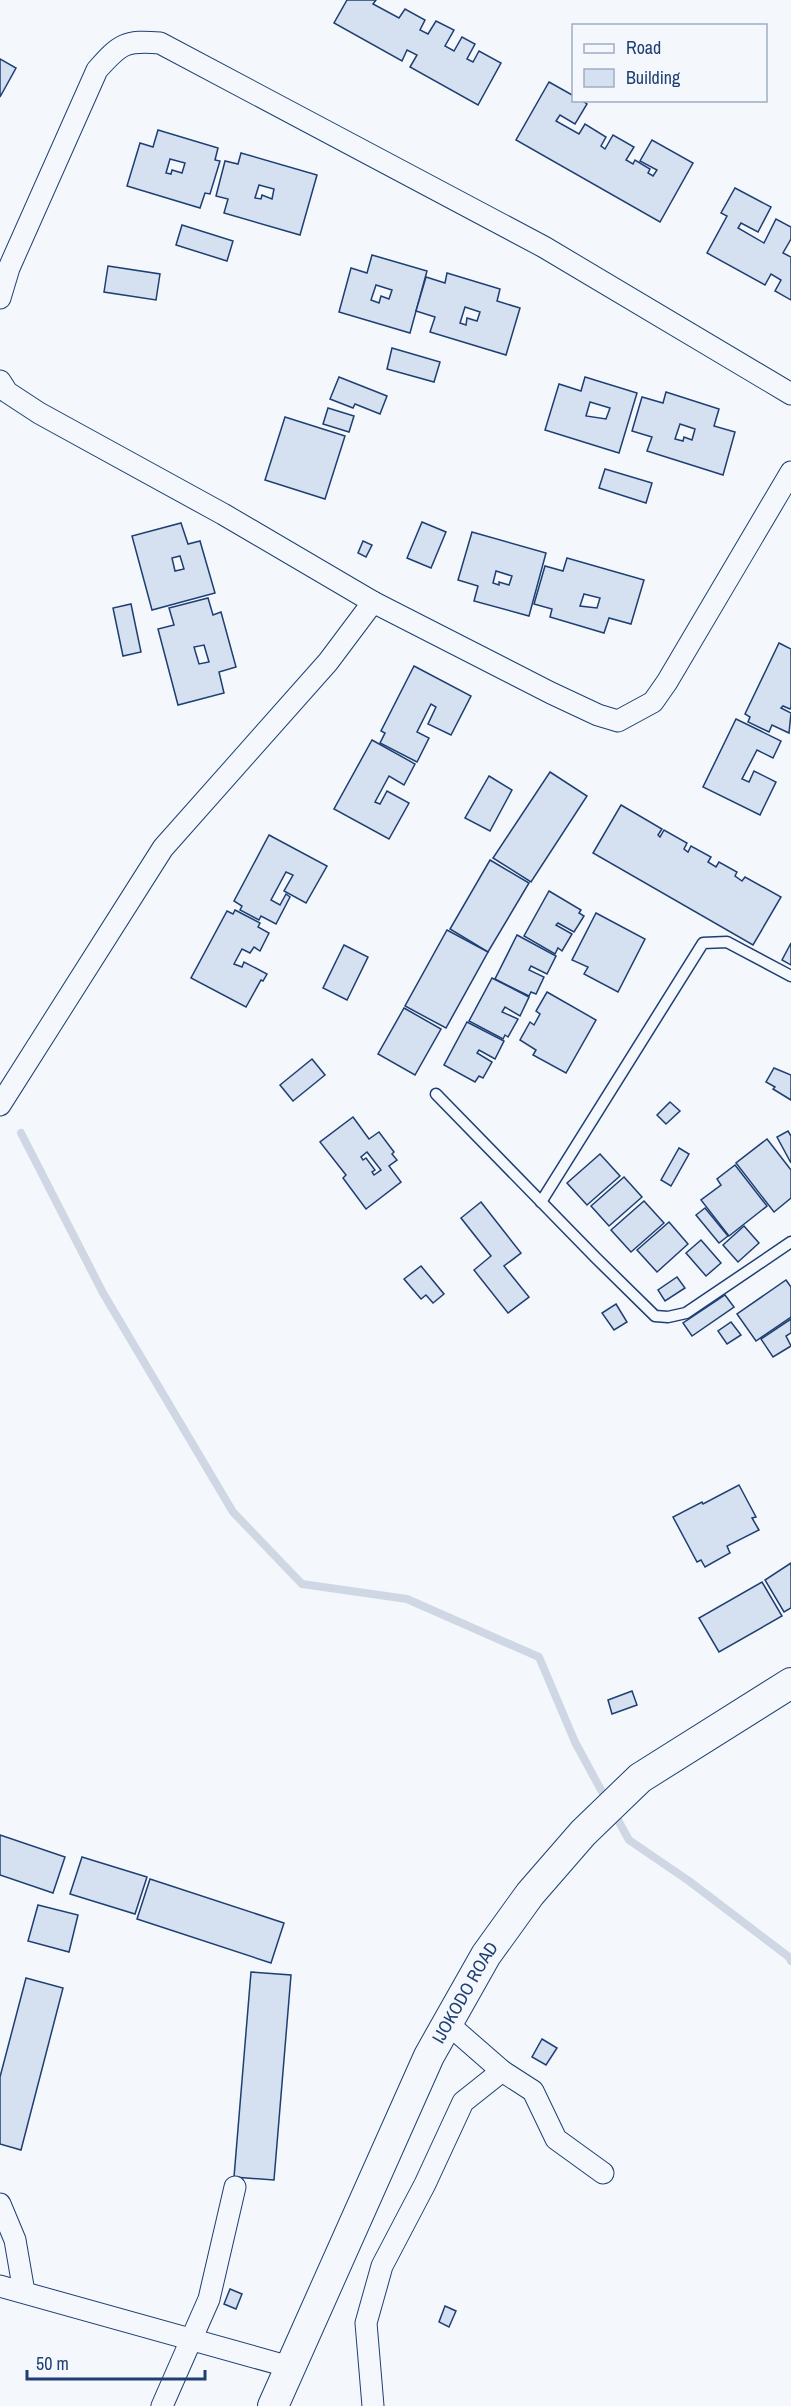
<svg xmlns="http://www.w3.org/2000/svg" width="791" height="2406" viewBox="0 0 791 2406" font-family="'Archivo Narrow',sans-serif">
<style>
.lines{fill:none;stroke-linecap:round;stroke-linejoin:round}
.stream{stroke:#cfd7e4;stroke-width:8}
.building{fill:#d5e0f0;stroke:#1d3f73;stroke-width:1.5;fill-rule:evenodd}
.lane-casing{stroke:#1d3f73;stroke-width:13}
.street-casing{stroke:#1d3f73;stroke-width:23}
.secondary-casing{stroke:#1d3f73;stroke-width:32}
.lane{stroke:#f4f7fb;stroke-width:10}
.street{stroke:#f4f7fb;stroke-width:21}
.secondary{stroke:#f4f7fb;stroke-width:30}
.labels{text-anchor:middle;stroke-width:4.5;stroke-linejoin:round;paint-order:stroke}
.street-label{font-size:18px;fill:#1d3f73;stroke:#f4f7fb}
</style>
<rect width="100%" height="100%" fill="#f4f7fb"/>
<g class="lines">
<g class="stream">
<path d="M 21,1133 L 103,1293 L 233,1512 L 302,1584 L 407,1599 L 539,1657 L 575,1742 L 607,1801"/>
<path d="M 613,1811 L 629,1840 L 689,1881 L 789,1957 L 791,1961"/>
</g>
</g>
<g class="building">
<path d="M 347,0 L 376,0 L 373,4 L 399,18 L 405,9 L 425,20 L 420,30 L 428,34 L 436,21 L 454,30 L 445,46 L 454,51 L 462,37 L 475,44 L 467,59 L 473,62 L 479,51 L 501,63 L 478,105 L 410,67 L 417,55 L 407,50 L 402,61 L 334,23 Z"/>
<path d="M 0,59 L 16,68 L 0,97 Z"/>
<path d="M 549,82 L 574,96 L 574,100 L 581,100 L 587,104 L 575,124 L 560,115 L 556,121 L 579,134 L 585,124 L 606,137 L 601,146 L 605,149 L 613,135 L 634,147 L 626,160 L 633,164 L 635,160 L 650,169 L 648,173 L 653,176 L 657,170 L 640,161 L 652,140 L 693,163 L 660,222 L 516,140 Z"/>
<path d="M 158,130 L 218,148 L 215,160 L 220,161 L 210,194 L 205,193 L 200,208 L 127,186 L 140,143 L 153,147 ZM 170,159 L 185,163 L 182,173 L 172,170 L 171,174 L 166,173 Z"/>
<path d="M 241,153 L 317,175 L 300,235 L 224,213 L 228,199 L 216,196 L 225,161 L 238,164 ZM 259,185 L 274,189 L 272,199 L 262,195 L 261,199 L 255,198 Z"/>
<path d="M 735,188 L 771,207 L 758,232 L 741,223 L 738,228 L 764,243 L 776,219 L 791,227 L 791,239 L 783,253 L 791,257 L 791,300 L 775,291 L 781,280 L 771,274 L 765,285 L 707,253 L 727,216 L 721,213 Z"/>
<path d="M 182,225 L 233,241 L 227,261 L 176,245 Z"/>
<path d="M 372,255 L 427,271 L 410,333 L 339,312 L 351,268 L 367,273 ZM 376,285 L 392,290 L 389,299 L 381,296 L 379,303 L 371,300 Z"/>
<path d="M 108,266 L 160,274 L 156,300 L 104,292 Z"/>
<path d="M 447,273 L 500,289 L 497,301 L 520,308 L 506,355 L 430,332 L 435,317 L 416,311 L 426,277 L 445,283 ZM 465,307 L 480,312 L 477,321 L 467,318 L 466,325 L 460,323 Z"/>
<path d="M 392,348 L 440,362 L 434,382 L 387,369 Z"/>
<path d="M 339,377 L 387,396 L 380,414 L 355,404 L 353,408 L 330,399 Z"/>
<path d="M 585,377 L 637,393 L 619,453 L 545,430 L 559,384 L 581,391 ZM 590,402 L 610,408 L 606,419 L 586,416 Z"/>
<path d="M 666,392 L 719,409 L 714,426 L 735,432 L 723,475 L 647,451 L 652,437 L 632,431 L 642,397 L 663,403 ZM 680,424 L 695,429 L 692,440 L 684,437 L 683,441 L 675,439 Z"/>
<path d="M 328,408 L 354,416 L 349,432 L 323,424 Z"/>
<path d="M 285,417 L 345,436 L 325,499 L 265,480 Z"/>
<path d="M 605,469 L 652,483 L 646,503 L 599,488 Z"/>
<path d="M 422,522 L 446,532 L 431,568 L 407,558 Z"/>
<path d="M 181,523 L 188,544 L 200,541 L 215,593 L 152,610 L 132,536 ZM 180,556 L 184,569 L 175,571 L 172,558 Z"/>
<path d="M 472,532 L 546,553 L 529,616 L 474,601 L 478,586 L 458,580 ZM 496,571 L 512,576 L 509,585 L 499,582 L 499,585 L 493,583 Z"/>
<path d="M 363,541 L 372,545 L 366,557 L 358,553 Z"/>
<path d="M 567,558 L 644,580 L 631,624 L 609,618 L 604,633 L 550,617 L 552,609 L 534,604 L 545,566 L 563,571 ZM 584,594 L 600,598 L 597,608 L 580,606 Z"/>
<path d="M 208,598 L 213,615 L 221,612 L 236,667 L 219,672 L 224,693 L 178,705 L 158,629 L 174,625 L 169,608 ZM 204,645 L 209,662 L 199,664 L 194,647 Z"/>
<path d="M 131,604 L 141,652 L 123,656 L 113,608 Z"/>
<path d="M 779,643 L 791,649 L 791,707 L 790,709 L 783,706 L 781,708 L 791,713 L 789,733 L 772,725 L 769,732 L 748,722 L 750,717 L 745,714 Z"/>
<path d="M 414,666 L 471,696 L 451,735 L 428,724 L 436,707 L 431,704 L 417,732 L 429,738 L 417,762 L 380,743 L 385,733 L 381,731 Z"/>
<path d="M 736,719 L 781,741 L 773,758 L 757,750 L 742,779 L 749,782 L 754,771 L 776,782 L 760,815 L 703,787 Z"/>
<path d="M 372,740 L 415,764 L 404,785 L 389,776 L 375,802 L 380,804 L 387,791 L 409,803 L 389,839 L 334,809 Z"/>
<path d="M 550,772 L 587,796 L 531,882 L 493,858 Z"/>
<path d="M 489,776 L 512,790 L 490,831 L 465,818 Z"/>
<path d="M 621,805 L 662,829 L 658,835 L 660,837 L 664,830 L 687,843 L 684,849 L 688,852 L 691,846 L 711,857 L 708,862 L 716,867 L 719,862 L 737,872 L 735,876 L 742,881 L 745,877 L 781,897 L 753,945 L 593,853 Z"/>
<path d="M 269,835 L 327,866 L 306,903 L 284,891 L 293,875 L 286,872 L 271,900 L 280,905 L 286,894 L 290,897 L 276,924 L 261,916 L 259,920 L 240,910 L 242,906 L 234,901 Z"/>
<path d="M 490,860 L 529,883 L 488,952 L 450,929 Z"/>
<path d="M 549,891 L 581,910 L 579,913 L 584,916 L 574,932 L 558,923 L 556,925 L 572,934 L 562,951 L 558,948 L 555,954 L 524,936 Z"/>
<path d="M 235,910 L 260,923 L 258,927 L 269,933 L 260,951 L 254,947 L 250,953 L 242,949 L 234,964 L 242,967 L 244,962 L 267,974 L 263,981 L 261,980 L 246,1007 L 191,978 L 227,911 L 233,914 Z"/>
<path d="M 596,913 L 645,939 L 618,992 L 584,974 L 588,967 L 572,960 Z"/>
<path d="M 447,930 L 488,952 L 446,1028 L 405,1006 Z"/>
<path d="M 517,935 L 556,956 L 547,974 L 531,966 L 529,970 L 544,977 L 536,994 L 531,992 L 529,996 L 495,979 Z"/>
<path d="M 791,943 L 791,965 L 782,960 Z"/>
<path d="M 344,945 L 368,957 L 347,1000 L 323,988 Z"/>
<path d="M 492,978 L 529,997 L 520,1016 L 505,1007 L 502,1012 L 518,1019 L 508,1037 L 505,1035 L 503,1039 L 469,1021 Z"/>
<path d="M 547,992 L 596,1020 L 566,1073 L 533,1055 L 536,1050 L 520,1040 L 530,1022 L 534,1025 L 540,1014 L 536,1011 Z"/>
<path d="M 404,1008 L 441,1029 L 415,1075 L 378,1054 Z"/>
<path d="M 467,1022 L 504,1041 L 495,1059 L 479,1050 L 477,1053 L 492,1062 L 483,1078 L 479,1076 L 475,1082 L 444,1065 Z"/>
<path d="M 312,1059 L 325,1075 L 293,1101 L 280,1085 Z"/>
<path d="M 774,1068 L 791,1075 L 791,1100 L 773,1089 L 775,1087 L 766,1082 Z"/>
<path d="M 670,1102 L 680,1111 L 666,1124 L 657,1115 Z"/>
<path d="M 353,1117 L 369,1139 L 379,1132 L 394,1152 L 392,1154 L 397,1160 L 389,1166 L 401,1182 L 366,1209 L 343,1178 L 346,1175 L 320,1142 ZM 367,1152 L 381,1170 L 374,1175 L 372,1172 L 375,1170 L 366,1158 L 363,1160 L 361,1157 Z"/>
<path d="M 788,1131 L 791,1136 L 791,1163 L 777,1137 Z"/>
<path d="M 767,1139 L 791,1170 L 791,1198 L 774,1212 L 736,1163 Z"/>
<path d="M 679,1148 L 689,1154 L 671,1186 L 661,1180 Z"/>
<path d="M 600,1154 L 620,1176 L 587,1205 L 567,1183 Z"/>
<path d="M 735,1165 L 767,1206 L 729,1236 L 701,1200 L 721,1185 L 717,1179 Z"/>
<path d="M 624,1177 L 642,1197 L 609,1226 L 591,1206 Z"/>
<path d="M 644,1201 L 664,1223 L 631,1252 L 611,1230 Z"/>
<path d="M 481,1202 L 521,1253 L 504,1266 L 529,1297 L 508,1313 L 474,1270 L 491,1256 L 461,1218 Z"/>
<path d="M 705,1208 L 728,1236 L 719,1243 L 696,1215 Z"/>
<path d="M 669,1222 L 688,1244 L 657,1272 L 637,1250 Z"/>
<path d="M 744,1226 L 759,1243 L 738,1262 L 723,1245 Z"/>
<path d="M 701,1240 L 721,1263 L 706,1276 L 686,1253 Z"/>
<path d="M 421,1266 L 444,1294 L 433,1303 L 426,1295 L 421,1299 L 404,1279 Z"/>
<path d="M 677,1277 L 685,1288 L 665,1301 L 658,1290 Z"/>
<path d="M 786,1280 L 791,1287 L 791,1317 L 756,1341 L 737,1314 Z"/>
<path d="M 725,1295 L 734,1307 L 692,1336 L 683,1323 Z"/>
<path d="M 616,1304 L 627,1322 L 614,1330 L 602,1313 Z"/>
<path d="M 791,1319 L 791,1333 L 786,1336 L 791,1346 L 773,1357 L 761,1339 Z"/>
<path d="M 731,1322 L 741,1335 L 727,1344 L 718,1331 Z"/>
<path d="M 739,1485 L 756,1517 L 752,1518 L 759,1530 L 727,1546 L 730,1553 L 705,1567 L 701,1560 L 697,1562 L 673,1517 L 702,1502 L 703,1504 Z"/>
<path d="M 791,1563 L 791,1608 L 784,1612 L 765,1580 Z"/>
<path d="M 762,1582 L 782,1616 L 719,1652 L 699,1618 Z"/>
<path d="M 632,1691 L 637,1705 L 612,1714 L 608,1700 Z"/>
<path d="M 0,1835 L 65,1857 L 53,1893 L 0,1875 Z"/>
<path d="M 82,1857 L 147,1877 L 135,1914 L 70,1894 Z"/>
<path d="M 150,1879 L 284,1923 L 271,1963 L 137,1919 Z"/>
<path d="M 38,1905 L 78,1915 L 69,1952 L 28,1941 Z"/>
<path d="M 251,1972 L 291,1975 L 274,2180 L 234,2177 Z"/>
<path d="M 26,1978 L 63,1988 L 21,2150 L 0,2144 L 0,2077 Z"/>
<path d="M 542,2039 L 557,2048 L 546,2065 L 532,2057 Z"/>
<path d="M 230,2289 L 242,2294 L 236,2309 L 224,2304 Z"/>
<path d="M 445,2306 L 456,2311 L 449,2327 L 439,2322 Z"/>
</g>
<g class="lines">
<g class="lane-casing">
<g id="lane">
<path d="M 436,1094 L 596,1258 L 655,1316 L 668,1317 L 686,1313 L 791,1242"/>
<path d="M 541,1202 L 703,943 L 727,942 L 791,976"/>
</g>
</g>
<g class="street-casing">
<g id="street">
<path d="M 0,298 L 9,268 L 97,70 C 120,44 125,40 160,43 L 544,247 L 791,394"/>
<path d="M 0,381 L 7,392 L 39,413 L 223,514 L 373,602 L 328,662 L 163,848 L 0,1105"/>
<path d="M 373,602 L 551,693 L 598,715 L 618,721 L 653,702 L 667,682 L 791,472"/>
<path d="M 502,2071 L 533,2091 L 556,2139 L 603,2173"/>
<path d="M 0,2204 L 15,2240 L 24,2292"/>
<path d="M 0,2286 L 290,2367"/>
<path d="M 162,2406 L 209,2299 L 235,2187"/>
<path d="M 373,2406 L 366,2323 L 382,2266 L 425,2184 L 463,2102 L 502,2071 L 447,2023"/>
</g>
</g>
<g class="secondary-casing">
<g id="secondary">
<path id="s1" d="M 273,2406 L 429,2056 L 486,1955 L 530,1894 L 583,1833 L 640,1778 L 791,1683"/>
</g>
</g>
<use href="#lane" class="lane"/>
<use href="#street" class="street"/>
<use href="#secondary" class="secondary"/>
</g>
<g class="labels">
<g class="street-label">
<text dy="6" stroke="none"><textPath href="#s1" startOffset="456">IJOKODO ROAD</textPath></text>
</g>
</g>
<rect x="572" y="24" width="195" height="78" fill="#f4f7fb" stroke="#9eadc5" stroke-width="1.5"/>
<rect x="584" y="44" width="30" height="9" fill="#f4f7fb" stroke="#9eadc5" stroke-width="1.5"/>
<text x="626" y="54" font-size="18" fill="#1d3f73">Road</text>
<rect x="584" y="69" width="30" height="18" fill="#d5e0f0" stroke="#9eadc5" stroke-width="1.5"/>
<text x="626" y="84" font-size="18" fill="#1d3f73">Building</text>
<path d="M27 2370v9h178v-9" fill="none" stroke="#1d3f73" stroke-width="3"/>
<text x="36" y="2370" font-size="18" fill="#1d3f73" stroke="#f4f7fb" stroke-width="4.5" paint-order="stroke">50 m</text>
</svg>
